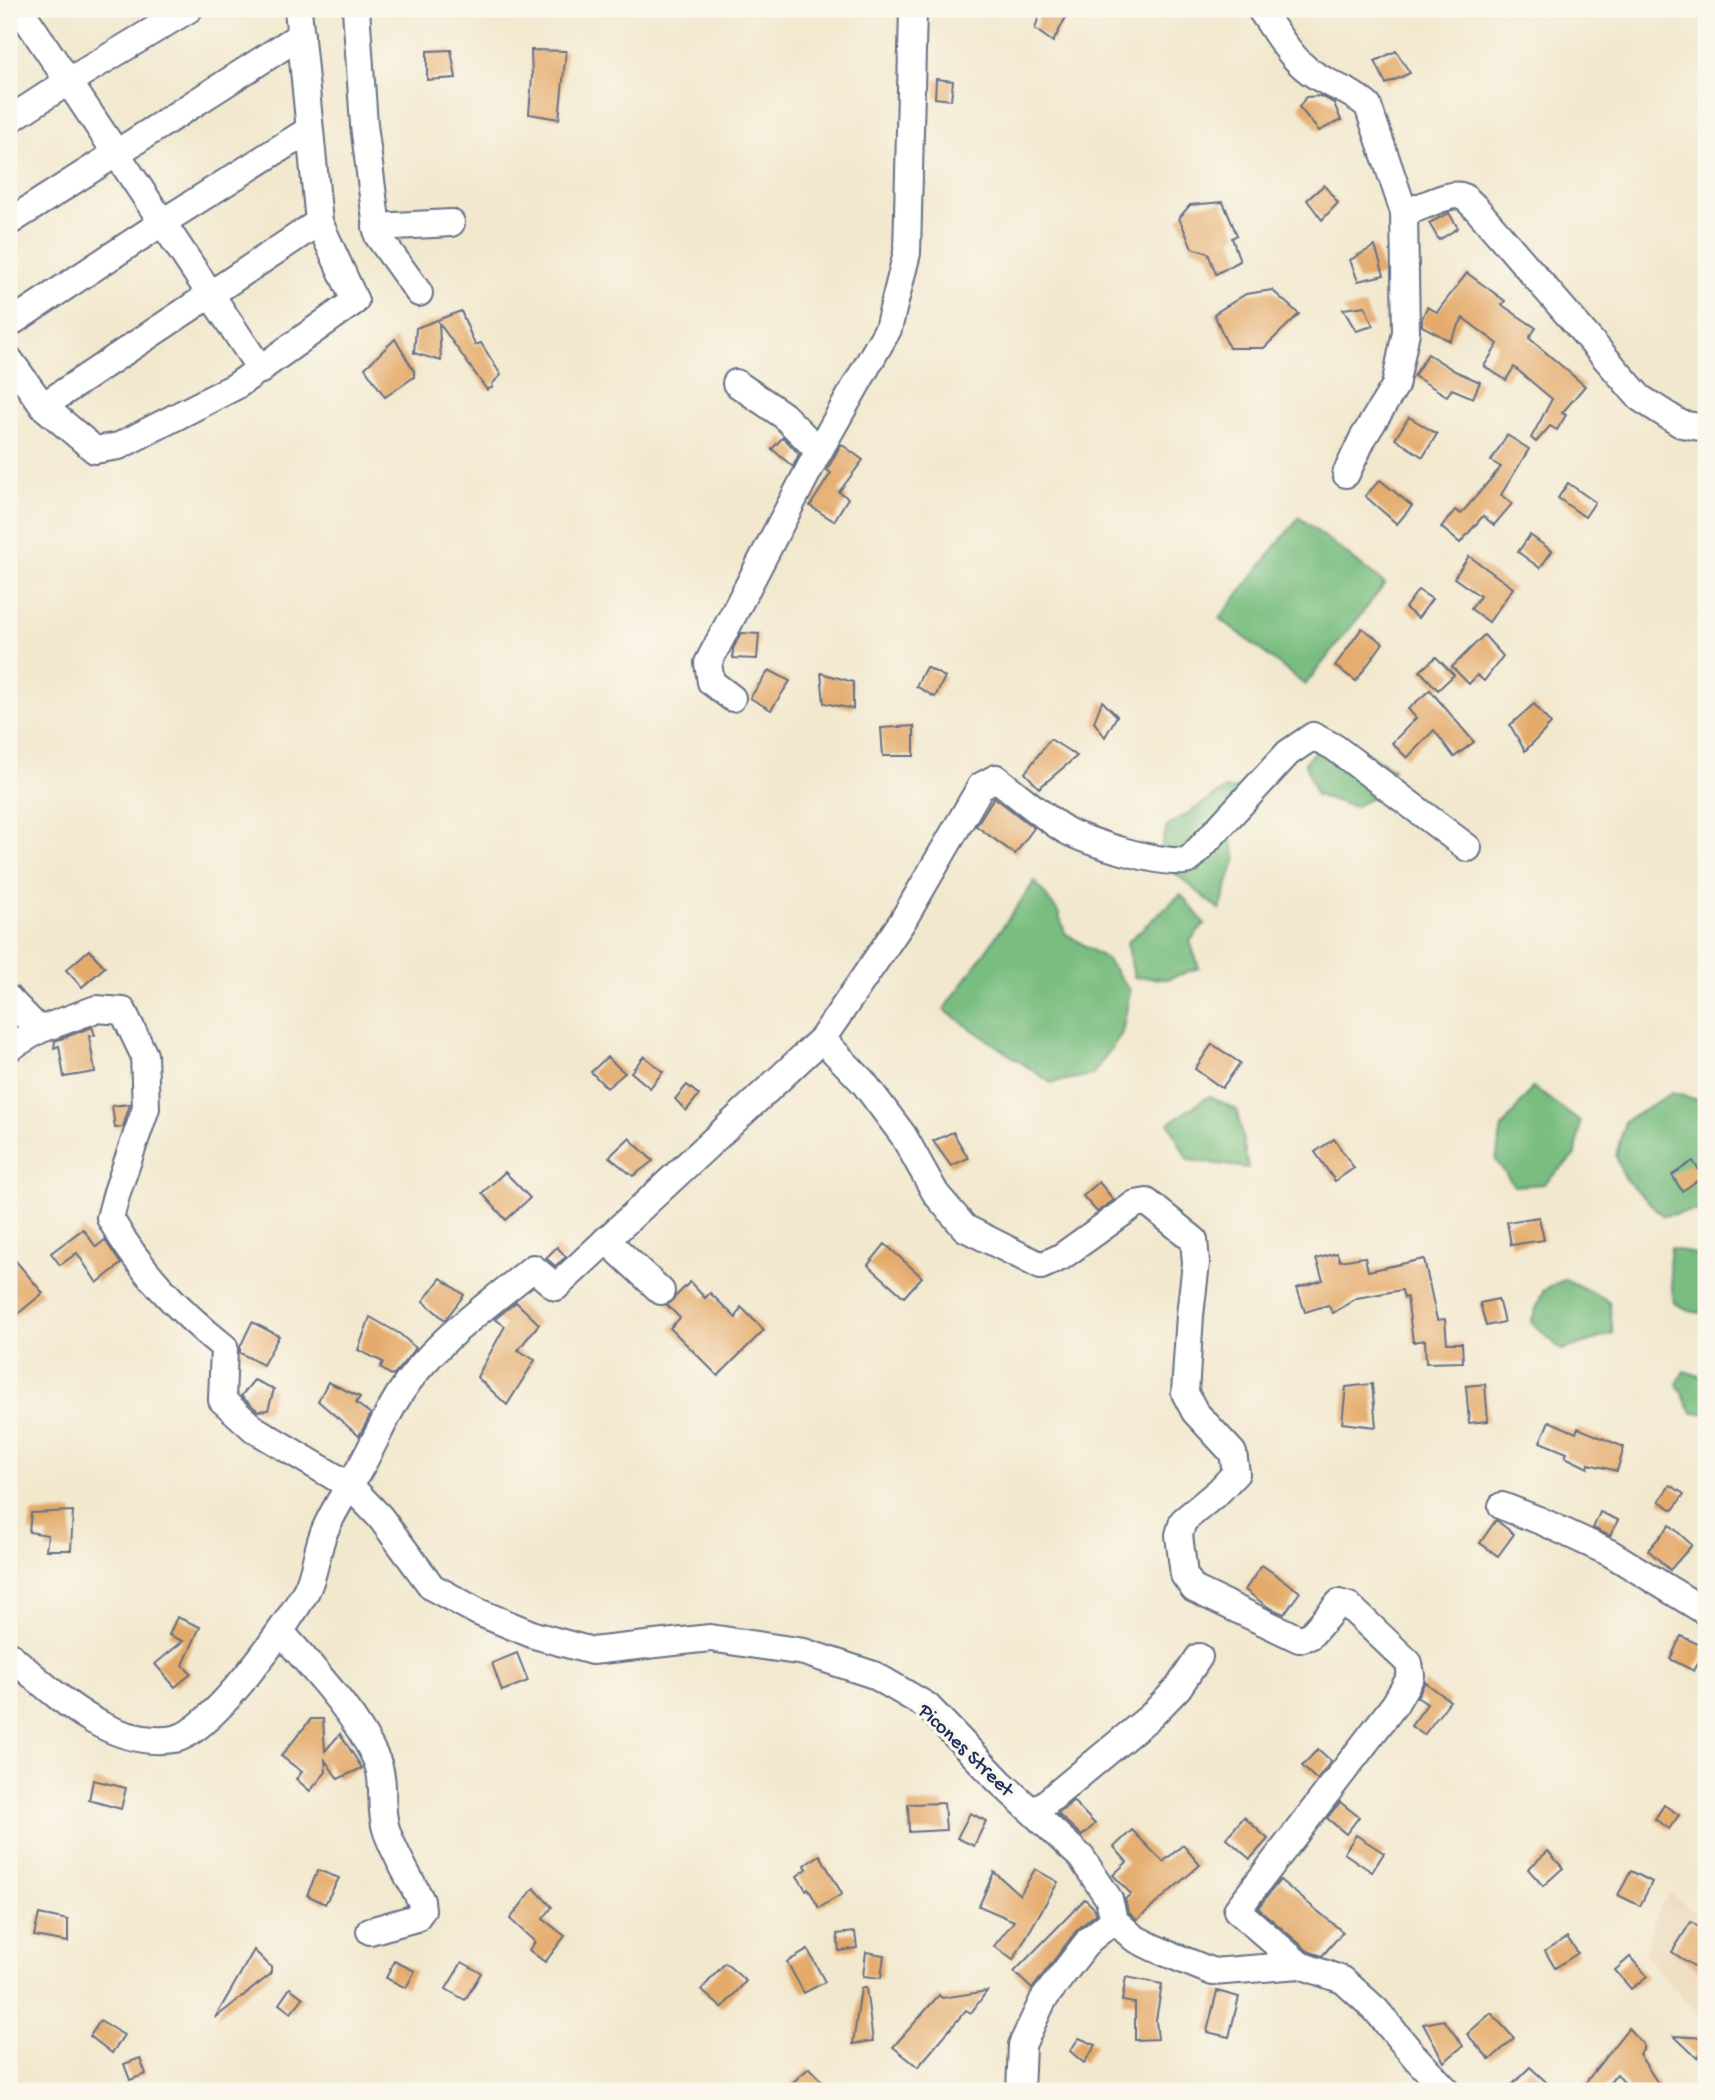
<svg xmlns="http://www.w3.org/2000/svg" width="1715" height="2100" viewBox="0 0 1715 2100" font-family="'Gochi Hand',sans-serif">
<style>
.built{fill:#ebd8ba}
.forest{fill:#79bd80;stroke:#4a766f;stroke-width:2}
.building{fill:#e4aa6a}
.lines{fill:none;stroke-linecap:round;stroke-linejoin:round}
.minor-casing{stroke:#667085;stroke-width:30}
.minor{stroke:#fff;stroke-width:26}
.labels{text-anchor:middle;stroke-width:7;stroke-linejoin:round;paint-order:stroke}
.street-label{font-size:21px;fill:#1b2f5e;stroke:#fbf7ec}
</style>
<rect width="100%" height="100%" fill="#fbf7ec"/>
<filter id="ink" filterUnits="userSpaceOnUse"><feTurbulence type="fractalNoise" baseFrequency=".0143" numOctaves="2"/><feDisplacementMap in="SourceGraphic" scale="14" xChannelSelector="R" yChannelSelector="G"/><feConvolveMatrix kernelMatrix="1 2 1 2 8 2 1 2 1" color-interpolation-filters="sRGB"/></filter>
<filter id="wash" filterUnits="userSpaceOnUse"><feTurbulence type="fractalNoise" baseFrequency=".00686" numOctaves="4" result="noise"/><feDisplacementMap in="SourceGraphic" scale="28" xChannelSelector="R" yChannelSelector="G"/><feGaussianBlur stdDeviation="1.57" result="paint"/><feColorMatrix in="noise" values="0 0 0 0 0 0 0 0 0 0 0 0 0 0 0 0 0 1.4 0 .05"/><feComposite in="paint" operator="in"/></filter>
<g filter="url(#wash)">
<rect width="100%" height="100%" fill="#f2e8ce"/>
<path class="built" d="M 1669,1894 L 1706,1919 L 1706,2035 L 1694,2011 L 1644,1954 L 1656,1915 Z"/>
<g class="forest">
<path d="M 1299,517 L 1385,584 L 1305,685 L 1220,618 Z"/>
<path d="M 1326,737 L 1357,747 L 1393,769 L 1383,792 L 1354,807 L 1316,795 L 1305,763 Z"/>
<path d="M 1225,789 L 1256,791 L 1228,826 L 1236,858 L 1220,910 L 1158,859 L 1167,827 Z"/>
<path d="M 1035,881 L 1058,912 L 1065,933 L 1106,959 L 1130,991 L 1122,1033 L 1092,1075 L 1051,1083 L 944,1010 Z"/>
<path d="M 1181,894 L 1205,924 L 1190,941 L 1199,968 L 1168,979 L 1134,977 L 1127,942 Z"/>
<path d="M 1533,1087 L 1580,1122 L 1576,1154 L 1544,1184 L 1514,1186 L 1496,1160 L 1502,1128 Z"/>
<path d="M 1672,1093 L 1702,1101 L 1706,1106 L 1706,1209 L 1663,1216 L 1624,1178 L 1616,1156 L 1625,1121 Z"/>
<path d="M 1209,1096 L 1237,1110 L 1248,1168 L 1188,1160 L 1169,1123 Z"/>
<path d="M 1671,1248 L 1706,1257 L 1706,1313 L 1693,1312 L 1674,1303 L 1669,1265 Z"/>
<path d="M 1565,1279 L 1609,1301 L 1613,1334 L 1562,1350 L 1531,1322 L 1543,1291 Z"/>
<path d="M 1684,1371 L 1706,1378 L 1706,1413 L 1692,1413 L 1677,1384 Z"/>
</g>
<g id="blocks">
<g class="building">
<path d="M 1041,9 L 1057,9 L 1067,15 L 1053,42 L 1035,29 Z"/>
<path d="M 451,50 L 456,78 L 427,80 L 427,51 Z"/>
<path d="M 531,50 L 566,51 L 559,119 L 529,114 L 532,77 Z"/>
<path d="M 1396,51 L 1410,73 L 1386,84 L 1375,61 Z"/>
<path d="M 936,79 L 953,81 L 951,100 L 935,98 Z"/>
<path d="M 1321,96 L 1334,103 L 1341,120 L 1319,131 L 1299,107 L 1306,97 Z"/>
<path d="M 1324,185 L 1338,203 L 1322,220 L 1307,200 Z"/>
<path d="M 1223,202 L 1237,235 L 1232,238 L 1240,261 L 1216,274 L 1208,253 L 1192,248 L 1179,218 L 1190,205 Z"/>
<path d="M 1449,213 L 1458,228 L 1439,240 L 1429,223 Z"/>
<path d="M 1375,246 L 1384,275 L 1358,281 L 1350,260 Z"/>
<path d="M 1467,273 L 1505,301 L 1502,305 L 1536,328 L 1529,338 L 1585,386 L 1562,413 L 1566,415 L 1557,430 L 1550,426 L 1536,442 L 1531,438 L 1552,399 L 1514,367 L 1506,380 L 1484,366 L 1498,344 L 1463,318 L 1450,341 L 1422,326 L 1422,318 L 1427,307 L 1437,312 Z"/>
<path d="M 1272,290 L 1299,314 L 1264,348 L 1229,348 L 1214,314 L 1246,294 Z"/>
<path d="M 1365,306 L 1373,326 L 1356,331 L 1343,309 Z"/>
<path d="M 461,311 L 475,345 L 481,343 L 501,375 L 492,384 L 493,387 L 487,390 L 439,323 L 441,361 L 414,353 L 416,328 Z"/>
<path d="M 395,339 L 414,371 L 414,377 L 385,397 L 365,368 Z"/>
<path d="M 1428,354 L 1455,371 L 1480,382 L 1473,398 L 1452,389 L 1447,396 L 1414,376 Z"/>
<path d="M 1409,417 L 1437,434 L 1423,457 L 1395,439 Z"/>
<path d="M 1507,435 L 1529,449 L 1501,495 L 1512,504 L 1494,525 L 1483,516 L 1460,543 L 1441,527 L 1455,510 L 1461,514 L 1501,467 L 1491,461 Z"/>
<path d="M 783,437 L 799,454 L 793,467 L 772,449 Z"/>
<path d="M 841,444 L 863,460 L 839,492 L 848,498 L 834,521 L 810,506 L 831,473 L 827,470 Z"/>
<path d="M 1380,480 L 1412,506 L 1397,524 L 1365,496 Z"/>
<path d="M 1568,483 L 1595,502 L 1585,517 L 1558,498 Z"/>
<path d="M 1530,535 L 1552,551 L 1540,568 L 1518,552 Z"/>
<path d="M 1469,556 L 1513,588 L 1489,622 L 1471,609 L 1480,596 L 1454,578 Z"/>
<path d="M 1418,590 L 1432,599 L 1418,618 L 1405,608 Z"/>
<path d="M 1362,628 L 1383,643 L 1356,681 L 1335,666 Z"/>
<path d="M 741,633 L 759,634 L 757,659 L 733,658 L 733,649 Z"/>
<path d="M 1484,635 L 1503,656 L 1484,681 L 1477,675 L 1469,684 L 1452,667 Z"/>
<path d="M 1436,657 L 1454,675 L 1438,690 L 1420,671 Z"/>
<path d="M 926,667 L 945,677 L 935,697 L 916,686 Z"/>
<path d="M 769,670 L 790,681 L 771,710 L 750,698 Z"/>
<path d="M 821,673 L 853,682 L 853,709 L 824,703 Z"/>
<path d="M 1430,690 L 1474,742 L 1454,757 L 1434,730 L 1407,758 L 1392,743 L 1416,718 L 1408,709 Z"/>
<path d="M 1102,701 L 1117,716 L 1105,737 L 1094,722 Z"/>
<path d="M 1534,704 L 1551,724 L 1525,751 L 1510,725 Z"/>
<path d="M 914,726 L 914,756 L 883,756 L 881,728 Z"/>
<path d="M 1050,739 L 1077,756 L 1039,788 L 1025,773 Z"/>
<path d="M 994,797 L 1034,828 L 1015,854 L 976,826 Z"/>
<path d="M 89,950 L 105,967 L 82,987 L 66,970 Z"/>
<path d="M 92,1027 L 95,1035 L 89,1036 L 95,1072 L 64,1077 L 59,1046 L 54,1048 L 55,1041 Z"/>
<path d="M 1212,1044 L 1240,1063 L 1222,1088 L 1195,1069 Z"/>
<path d="M 644,1056 L 663,1072 L 650,1088 L 631,1072 Z"/>
<path d="M 607,1057 L 625,1073 L 607,1088 L 591,1072 Z"/>
<path d="M 687,1085 L 699,1095 L 686,1111 L 675,1099 Z"/>
<path d="M 130,1104 L 123,1127 L 115,1128 L 112,1106 Z"/>
<path d="M 953,1132 L 968,1158 L 951,1166 L 933,1141 Z"/>
<path d="M 629,1138 L 653,1161 L 633,1176 L 609,1157 Z"/>
<path d="M 1334,1139 L 1354,1168 L 1335,1181 L 1315,1152 Z"/>
<path d="M 1693,1161 L 1703,1177 L 1682,1191 L 1672,1175 Z"/>
<path d="M 505,1172 L 530,1198 L 506,1220 L 482,1193 Z"/>
<path d="M 1099,1182 L 1114,1200 L 1097,1212 L 1083,1196 Z"/>
<path d="M 1539,1217 L 1544,1240 L 1511,1245 L 1507,1222 Z"/>
<path d="M 83,1229 L 96,1247 L 105,1240 L 121,1264 L 97,1283 L 77,1253 L 60,1265 L 51,1253 Z"/>
<path d="M 885,1244 L 922,1277 L 904,1297 L 868,1265 Z"/>
<path d="M 557,1247 L 566,1257 L 555,1266 L 546,1258 Z"/>
<path d="M 9,1253 L 43,1293 L 9,1321 Z"/>
<path d="M 1337,1253 L 1340,1261 L 1365,1257 L 1368,1271 L 1424,1259 L 1437,1320 L 1445,1319 L 1447,1343 L 1462,1343 L 1463,1362 L 1426,1363 L 1425,1340 L 1413,1342 L 1407,1297 L 1404,1298 L 1402,1290 L 1357,1298 L 1333,1313 L 1328,1305 L 1305,1312 L 1297,1288 L 1323,1280 L 1316,1259 Z"/>
<path d="M 441,1278 L 464,1295 L 445,1320 L 423,1301 Z"/>
<path d="M 690,1282 L 705,1298 L 710,1293 L 736,1318 L 741,1307 L 764,1330 L 718,1376 L 670,1328 L 680,1318 L 667,1305 Z"/>
<path d="M 1498,1299 L 1504,1322 L 1486,1326 L 1480,1303 Z"/>
<path d="M 516,1302 L 539,1324 L 518,1350 L 535,1360 L 507,1405 L 477,1377 L 505,1326 L 495,1319 Z"/>
<path d="M 370,1317 L 400,1334 L 416,1348 L 393,1376 L 380,1368 L 383,1362 L 358,1350 Z"/>
<path d="M 252,1322 L 279,1336 L 263,1365 L 240,1353 L 240,1347 Z"/>
<path d="M 254,1380 L 274,1389 L 268,1410 L 258,1411 L 241,1396 Z"/>
<path d="M 328,1382 L 360,1397 L 356,1403 L 371,1414 L 359,1436 L 318,1401 Z"/>
<path d="M 1372,1384 L 1376,1427 L 1342,1423 L 1346,1387 Z"/>
<path d="M 1485,1384 L 1488,1421 L 1469,1423 L 1466,1386 Z"/>
<path d="M 1549,1421 L 1576,1433 L 1578,1428 L 1624,1447 L 1617,1471 L 1589,1464 L 1588,1468 L 1565,1457 L 1567,1453 L 1540,1442 Z"/>
<path d="M 1670,1485 L 1684,1494 L 1673,1510 L 1659,1501 Z"/>
<path d="M 73,1511 L 71,1550 L 46,1550 L 48,1535 L 29,1532 L 31,1513 Z"/>
<path d="M 1600,1512 L 1618,1520 L 1610,1536 L 1593,1528 Z"/>
<path d="M 1496,1520 L 1514,1534 L 1498,1556 L 1480,1543 Z"/>
<path d="M 1670,1525 L 1692,1545 L 1670,1570 L 1648,1550 Z"/>
<path d="M 1262,1565 L 1300,1592 L 1284,1614 L 1268,1607 L 1245,1590 Z"/>
<path d="M 177,1617 L 200,1627 L 183,1665 L 191,1674 L 175,1687 L 155,1664 L 183,1641 L 169,1635 Z"/>
<path d="M 1681,1636 L 1706,1648 L 1694,1671 L 1670,1659 Z"/>
<path d="M 517,1653 L 528,1681 L 502,1691 L 492,1663 Z"/>
<path d="M 1425,1682 L 1450,1701 L 1424,1735 L 1411,1726 L 1427,1704 L 1417,1697 Z"/>
<path d="M 311,1719 L 323,1719 L 325,1751 L 340,1734 L 362,1768 L 338,1779 L 325,1760 L 326,1772 L 310,1791 L 296,1779 L 302,1772 L 281,1756 Z"/>
<path d="M 1318,1749 L 1331,1761 L 1317,1780 L 1302,1766 Z"/>
<path d="M 93,1780 L 126,1788 L 121,1809 L 89,1800 Z"/>
<path d="M 1073,1801 L 1095,1824 L 1082,1836 L 1058,1814 Z"/>
<path d="M 1340,1802 L 1359,1817 L 1346,1834 L 1327,1818 Z"/>
<path d="M 944,1803 L 946,1830 L 909,1832 L 908,1804 Z"/>
<path d="M 1664,1805 L 1679,1815 L 1669,1829 L 1655,1819 Z"/>
<path d="M 970,1813 L 986,1821 L 974,1846 L 957,1838 Z"/>
<path d="M 1244,1817 L 1268,1839 L 1250,1859 L 1226,1838 Z"/>
<path d="M 1132,1830 L 1163,1862 L 1183,1845 L 1200,1865 L 1137,1920 L 1128,1912 L 1125,1899 L 1131,1894 L 1113,1875 L 1127,1862 L 1114,1847 Z"/>
<path d="M 1356,1835 L 1384,1853 L 1372,1872 L 1344,1853 Z"/>
<path d="M 1548,1851 L 1563,1868 L 1543,1886 L 1528,1869 Z"/>
<path d="M 820,1855 L 842,1894 L 819,1908 L 808,1888 L 806,1890 L 797,1876 L 807,1869 L 805,1865 Z"/>
<path d="M 1035,1869 L 1058,1882 L 1013,1960 L 994,1946 L 1014,1921 L 979,1906 L 994,1872 L 1020,1895 Z"/>
<path d="M 318,1870 L 339,1878 L 325,1904 L 307,1895 Z"/>
<path d="M 1631,1871 L 1652,1882 L 1640,1906 L 1618,1895 Z"/>
<path d="M 1280,1880 L 1343,1932 L 1322,1956 L 1308,1951 L 1258,1908 Z"/>
<path d="M 534,1888 L 552,1907 L 543,1919 L 565,1936 L 545,1962 L 529,1950 L 535,1942 L 510,1919 Z"/>
<path d="M 1085,1899 L 1095,1909 L 1096,1914 L 1077,1930 L 1032,1989 L 1014,1972 Z"/>
<path d="M 39,1914 L 68,1920 L 68,1942 L 34,1936 Z"/>
<path d="M 1691,1922 L 1706,1932 L 1706,1974 L 1672,1952 Z"/>
<path d="M 855,1932 L 857,1948 L 839,1951 L 837,1934 Z"/>
<path d="M 1567,1937 L 1578,1953 L 1555,1968 L 1545,1951 Z"/>
<path d="M 254,1950 L 271,1967 L 271,1974 L 215,2018 Z"/>
<path d="M 808,1950 L 825,1982 L 804,1993 L 787,1962 Z"/>
<path d="M 866,1952 L 884,1955 L 881,1978 L 863,1976 Z"/>
<path d="M 1630,1957 L 1647,1976 L 1631,1989 L 1615,1970 Z"/>
<path d="M 394,1961 L 415,1971 L 406,1988 L 386,1978 Z"/>
<path d="M 462,1962 L 481,1973 L 465,2000 L 446,1989 Z"/>
<path d="M 725,1963 L 746,1981 L 722,2008 L 701,1990 Z"/>
<path d="M 1126,1977 L 1162,1984 L 1156,2020 L 1158,2039 L 1135,2040 L 1135,2003 L 1122,2001 Z"/>
<path d="M 290,1988 L 303,1998 L 291,2013 L 279,2004 Z"/>
<path d="M 861,1988 L 866,1988 L 873,2041 L 853,2044 Z"/>
<path d="M 987,1991 L 971,2013 L 966,2010 L 918,2067 L 893,2047 L 939,1995 L 942,1998 Z"/>
<path d="M 1217,1991 L 1239,1997 L 1229,2037 L 1207,2032 Z"/>
<path d="M 1491,2013 L 1514,2038 L 1490,2060 L 1467,2034 Z"/>
<path d="M 1444,2020 L 1463,2046 L 1444,2062 L 1423,2024 Z"/>
<path d="M 100,2021 L 124,2035 L 112,2053 L 90,2036 Z"/>
<path d="M 1628,2028 L 1643,2044 L 1643,2050 L 1639,2054 L 1663,2091 L 1631,2091 L 1617,2074 L 1603,2091 L 1579,2091 Z"/>
<path d="M 1674,2036 L 1706,2038 L 1706,2047 L 1697,2058 Z"/>
<path d="M 1079,2038 L 1096,2045 L 1084,2063 L 1070,2051 Z"/>
<path d="M 140,2058 L 146,2074 L 130,2080 L 124,2064 Z"/>
<path d="M 1530,2067 L 1556,2091 L 1506,2091 Z"/>
<path d="M 809,2068 L 831,2091 L 783,2091 Z"/>
</g>
</g>
</g>
<g filter="url(#ink)">
<use href="#blocks" fill-opacity="0" stroke="#667085" stroke-width="2"/>
<g class="lines">
<g class="minor-casing">
<g id="minor">
<path d="M 20,9 L 261,370"/>
<path d="M 356,9 L 364,125 L 378,236 L 419,293"/>
<path d="M 1260,9 C 1273,27 1286,51 1303,66 C 1322,84 1349,88 1368,106 L 1404,212 C 1419,210 1451,190 1463,197 C 1468,199 1472,205 1476,208 L 1640,398 L 1681,424 L 1706,428"/>
<path d="M 9,120 L 69,81 L 189,9"/>
<path d="M 9,222 L 301,35"/>
<path d="M 376,227 L 451,223"/>
<path d="M 9,324 L 163,222 L 309,130"/>
<path d="M 9,359 L 43,406 L 95,450 L 119,446 L 236,386 L 355,301 L 319,222 L 298,9"/>
<path d="M 736,383 L 783,415 L 819,451"/>
<path d="M 43,406 L 319,222"/>
<path d="M 1346,474 L 1363,438 L 1395,386 L 1406,332 L 1404,212"/>
<path d="M 732,698 L 711,682 L 708,663 L 816,456 L 888,329 L 907,253 L 913,9"/>
<path d="M 9,999 L 39,1030"/>
<path d="M 822,1039 L 864,1083 L 903,1135 L 936,1194 L 965,1228 L 1041,1266 L 1061,1257 L 1135,1204 L 1147,1202 L 1194,1240 L 1196,1263 L 1190,1315 L 1185,1393 L 1195,1412 L 1233,1453 L 1236,1473 L 1219,1491 L 1183,1521 L 1179,1535 L 1184,1575 L 1194,1589 L 1299,1639 L 1310,1636 L 1339,1603 L 1349,1606 L 1409,1663 L 1411,1676 L 1395,1704 L 1237,1910 L 1300,1965"/>
<path d="M 9,1048 L 39,1030 L 96,1009 L 123,1011 L 144,1055 L 146,1108 L 117,1192 L 110,1218 C 139,1270 178,1310 224,1347 L 222,1400 L 254,1429 L 350,1486 L 380,1517 L 432,1587 L 478,1612 L 534,1635 L 592,1651 L 710,1638 L 804,1652 L 874,1675 L 927,1706 L 1000,1782 L 1081,1857 L 1109,1899 L 1114,1920 L 1134,1938 L 1154,1948 L 1213,1972 L 1300,1965 L 1343,1980 L 1376,2010 L 1415,2057 L 1447,2091"/>
<path d="M 606,1240 L 661,1291"/>
<path d="M 1502,1506 L 1541,1521 L 1610,1553 L 1706,1612"/>
<path d="M 281,1632 C 314,1670 356,1714 377,1761 C 386,1783 379,1807 386,1829 C 394,1854 410,1878 421,1901 L 422,1910 L 416,1918 L 370,1931"/>
<path d="M 9,1655 C 54,1693 109,1749 174,1739 C 210,1734 288,1624 306,1591 C 315,1574 316,1553 323,1535 C 332,1510 351,1485 364,1461 C 376,1439 386,1416 399,1395 C 432,1343 486,1307 533,1268 L 556,1287 L 822,1039 L 902,922 L 981,786 L 996,778 C 1018,795 1041,815 1065,830 C 1086,842 1167,867 1189,860 L 1288,753 L 1313,736 L 1334,747 L 1468,848"/>
<path d="M 1035,1812 L 1151,1716 L 1178,1688 L 1199,1657"/>
<path d="M 1020,2091 L 1022,2045 L 1043,2000 L 1089,1940 L 1114,1920"/>
</g>
</g>
<use href="#minor" class="minor"/>
</g>
</g>
<g class="labels">
<g class="street-label">
<text transform="translate(967 1749) rotate(44)" y="7">Picones Street</text>
</g>
</g>
<rect width="1715" height="2100" fill="none" stroke="#fbf7ec" stroke-width="35"/>
</svg>
